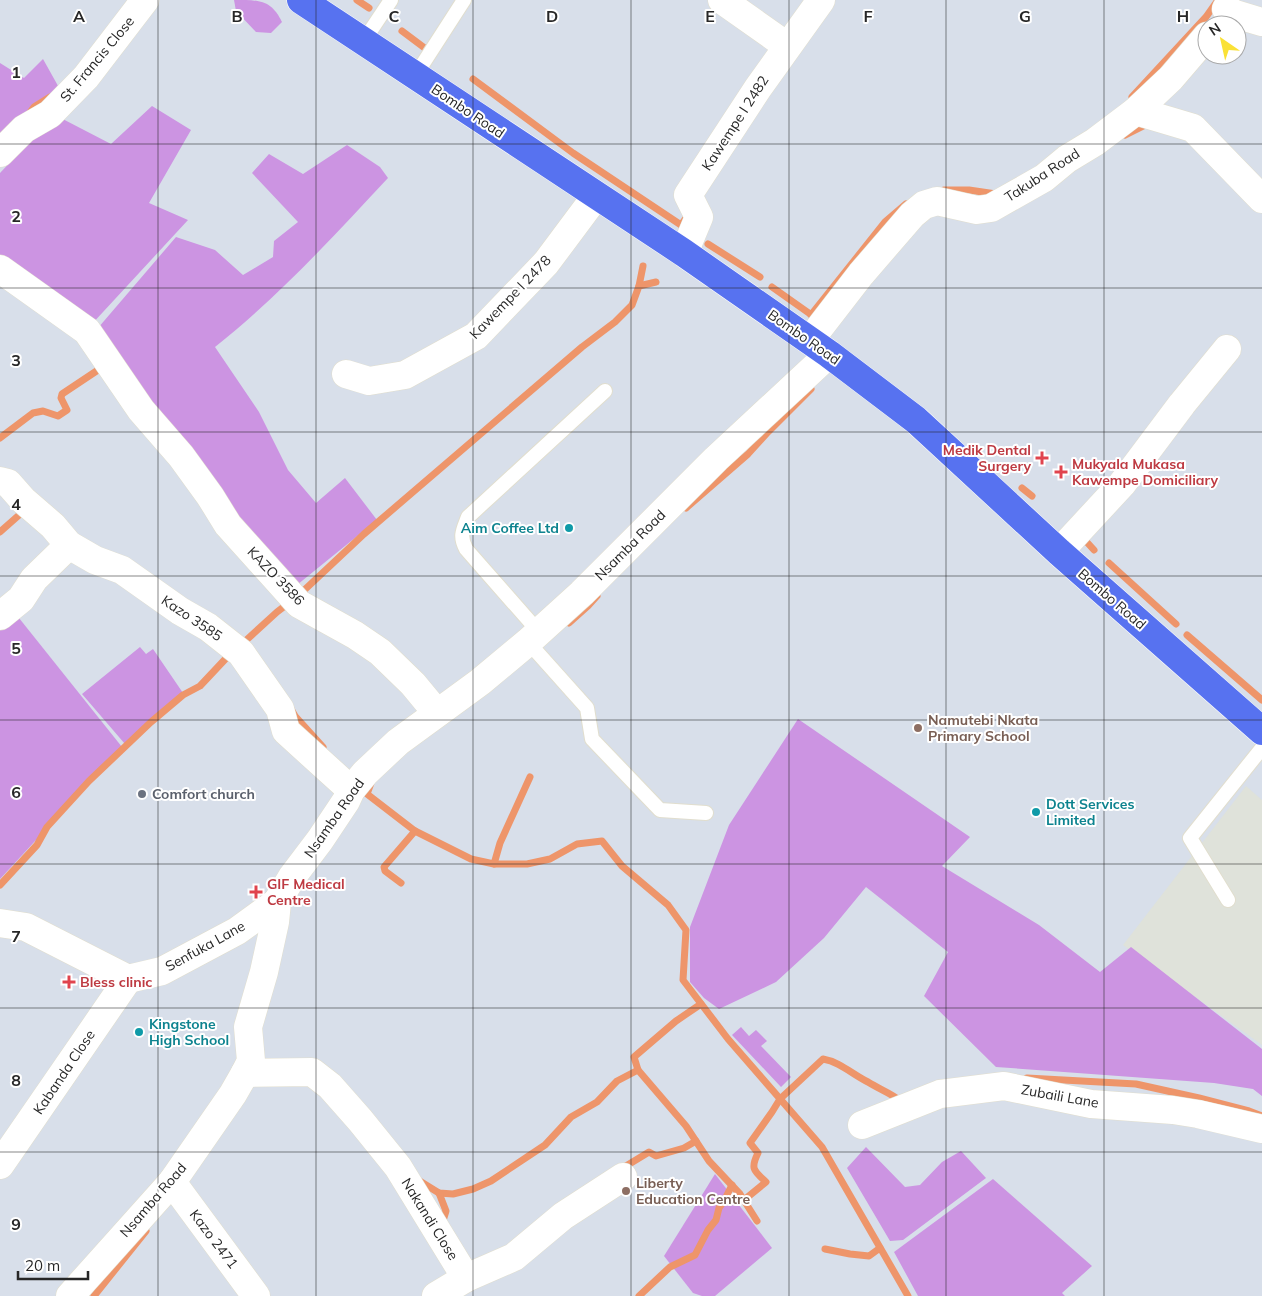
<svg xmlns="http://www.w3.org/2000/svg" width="1262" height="1296" viewBox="0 0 1262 1296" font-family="Mulish,sans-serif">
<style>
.industrial{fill:#dfe2da}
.green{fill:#cc94e2}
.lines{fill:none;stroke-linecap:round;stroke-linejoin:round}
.stream{stroke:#ee956a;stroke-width:7}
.lane-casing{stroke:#e1dece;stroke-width:16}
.street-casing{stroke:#e1dece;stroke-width:29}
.primary-casing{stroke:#fff;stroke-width:29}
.lane{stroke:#fff;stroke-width:14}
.street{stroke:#fff;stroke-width:28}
.primary{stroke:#5772f0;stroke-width:28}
.grid{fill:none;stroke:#272727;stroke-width:1;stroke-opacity:0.55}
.health-dot{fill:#e0444e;stroke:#fff;stroke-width:2}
.culture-dot{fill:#0f9aa8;stroke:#fff;stroke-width:2}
.education-dot{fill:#8d6e63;stroke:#fff;stroke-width:2}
.worship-dot{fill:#6b7280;stroke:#fff;stroke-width:2}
.labels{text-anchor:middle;stroke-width:4;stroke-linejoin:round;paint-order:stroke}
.street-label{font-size:14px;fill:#272727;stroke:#fff}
.health-label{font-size:14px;font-weight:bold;fill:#be3a42;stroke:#fff;text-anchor:start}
.culture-label{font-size:14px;font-weight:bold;fill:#0d838f;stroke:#fff;text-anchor:start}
.education-label{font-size:14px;font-weight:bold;fill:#785e54;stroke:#fff;text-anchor:start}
.worship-label{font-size:14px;font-weight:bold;fill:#5b616d;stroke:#fff;text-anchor:start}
.grid-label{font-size:16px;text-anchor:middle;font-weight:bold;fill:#272727;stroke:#fff;stroke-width:4;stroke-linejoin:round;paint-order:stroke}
</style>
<rect width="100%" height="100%" fill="#d8dfea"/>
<path class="industrial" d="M 1246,786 L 1262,800 L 1262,1045 L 1123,945 Z"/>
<g class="green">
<path d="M 234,0 C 260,0 271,0 282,22 L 271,33 L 256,32 L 236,11 Z"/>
<path d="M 43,59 L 62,93 L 0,151 L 0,63 L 24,78 Z"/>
<path d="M 152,106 L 191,130 L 149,203 L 188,220 L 91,325 L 0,261 L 0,173 L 55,115 L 111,144 Z"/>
<path d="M 347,145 L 380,167 L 388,178 C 333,237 278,297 215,347 L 259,412 L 288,470 L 316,503 L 345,478 L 377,520 L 292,589 L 165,426 L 98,328 L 176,237 L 215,250 L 243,275 L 273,257 L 274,241 L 298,222 L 252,173 L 269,154 L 303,174 Z"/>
<path d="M 15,613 L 122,747 L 0,879 L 0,624 Z"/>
<path d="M 140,647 L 146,654 L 153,649 L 183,693 L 125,744 L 82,694 Z"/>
<path d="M 798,719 L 970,837 L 942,866 L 1039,925 L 1100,972 L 1131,947 L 1262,1049 L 1262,1096 L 1253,1089 L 1214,1083 L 996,1067 L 924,996 L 948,952 L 866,887 L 824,938 L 776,982 L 719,1009 L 704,998 L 690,982 L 690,927 L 729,825 Z"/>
<path d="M 741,1027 L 749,1036 L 756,1030 L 767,1041 L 761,1046 L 791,1077 L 781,1087 L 732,1035 Z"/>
<path d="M 866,1147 L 905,1187 L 920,1185 L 942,1162 L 961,1151 L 986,1178 L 903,1240 L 890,1241 L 847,1168 Z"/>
<path d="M 715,1174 L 772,1248 L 715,1296 L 702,1296 L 693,1293 L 664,1256 Z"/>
<path d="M 993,1179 L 1092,1266 L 1062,1293 L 1065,1296 L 918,1296 L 894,1252 Z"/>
</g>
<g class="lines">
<g class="stream">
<path d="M 357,0 L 369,8"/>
<path d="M 402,31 L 426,49"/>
<path d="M 473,79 L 573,153 L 681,225 L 686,218"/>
<path d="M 1132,97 L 1206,17 L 1218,0"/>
<path d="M 28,115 L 34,107 L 50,97"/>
<path d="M 1125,135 L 1149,123"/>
<path d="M 944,190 L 969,190 L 996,194"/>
<path d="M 708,244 L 760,277"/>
<path d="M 639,286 L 643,266"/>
<path d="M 772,287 L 813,316"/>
<path d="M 811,315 L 885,222 L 906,204"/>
<path d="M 0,438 L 33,413 L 43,411 L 58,416 L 67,410 L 61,398 L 62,394 L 104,366"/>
<path d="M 1022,488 L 1032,496"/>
<path d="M 686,508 L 748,454 L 768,432 L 811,389"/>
<path d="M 0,532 L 26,509"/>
<path d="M 1084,539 L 1094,550"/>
<path d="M 1109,563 L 1176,624"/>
<path d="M 299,595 L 364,534 L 582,347 L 615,322 L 632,305 L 639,286 L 656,282"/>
<path d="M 569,623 L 588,606 L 597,596"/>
<path d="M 1187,635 L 1262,700"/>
<path d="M 242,644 L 277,612 L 290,602"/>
<path d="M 291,709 L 295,716 L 323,747"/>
<path d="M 371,783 L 367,794 L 415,831 L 471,859 L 494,864 L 527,864 L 550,859 L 577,844 L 602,841 L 622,866 L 668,905 L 686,930 L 683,980 L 728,1039 L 822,1147 L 908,1296"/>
<path d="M 494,864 L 500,843 L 530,777"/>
<path d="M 401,883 L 385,871 L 384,867 L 415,831"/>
<path d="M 0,885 L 37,845 L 47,827 L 89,781 L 151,722 L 183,695 L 200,686 L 231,653"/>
<path d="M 638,1070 L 634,1057 L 676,1021 L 701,1004"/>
<path d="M 1027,1078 L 1136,1084 L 1199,1098 L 1249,1111 L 1262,1116"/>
<path d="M 621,1169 L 649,1152 L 656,1156 L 684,1148 L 696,1141"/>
<path d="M 418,1180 L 439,1193 L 453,1194 L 473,1189 L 491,1181 L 545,1145 L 571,1117 L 597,1102 L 617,1081 L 638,1070 L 686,1126 L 709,1161 L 740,1194 L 757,1221"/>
<path d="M 439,1193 L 446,1211 L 442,1224"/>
<path d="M 744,1200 L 766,1182 C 754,1171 750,1169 758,1153 L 750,1143 L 772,1112 L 780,1099 L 823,1059 C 840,1062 852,1074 868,1082 C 879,1089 891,1093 902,1102"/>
<path d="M 825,1249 L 850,1254 L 869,1256 L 880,1248"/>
<path d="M 94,1296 L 146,1231"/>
<path d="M 639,1296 L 670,1267 L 695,1255 L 708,1230 L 716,1220 L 719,1208 L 724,1201 L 732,1185"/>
</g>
<g class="lane-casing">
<g id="lane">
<path d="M 363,42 L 391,0"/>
<path d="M 415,76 L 464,0"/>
<path d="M 539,632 L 466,549 C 459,536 463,530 468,517 L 605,391"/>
<path d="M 528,642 L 587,708 L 592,739 L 660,810 L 706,813"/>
<path d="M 1228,900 L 1190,838 L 1262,748"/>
</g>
</g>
<g class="street-casing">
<g id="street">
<path d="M 722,0 L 787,46"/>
<path d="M 1226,9 L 1235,14 L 1262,22"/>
<path d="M 1136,111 L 1193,128 L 1262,199"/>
<path d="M 0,153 L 24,129 L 50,114 L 86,77 L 145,0"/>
<path d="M 684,253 L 699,217 L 688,195 L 758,88 L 821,0"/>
<path d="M 0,269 L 87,331 L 141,410 L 181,456 L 210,496 L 228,525 L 299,604 L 355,635 L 380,652 L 413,684 L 437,713"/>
<path d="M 810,340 L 861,274 L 912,215 L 924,205 L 937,201 L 977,210 L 991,208 L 1044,178 L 1067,159 L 1095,142 L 1136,111 L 1171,78 L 1207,36"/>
<path d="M 346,374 L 369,381 L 405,375 L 476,336 L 546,263 L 596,196"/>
<path d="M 0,481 L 8,483 L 23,500 L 53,526 L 69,545 L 95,560 L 122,570 L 180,611 L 208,627 L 241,653 L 280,709 L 286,731 L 351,790"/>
<path d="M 1059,552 L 1122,484 L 1182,404 L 1227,349"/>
<path d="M 0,616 L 21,599 L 34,579 L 69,545"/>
<path d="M 0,923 L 26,927 L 128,979"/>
<path d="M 128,979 L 162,971 L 237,931 L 277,902"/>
<path d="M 245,1073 L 312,1072 L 330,1086 L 360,1120 L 398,1167 L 466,1278"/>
<path d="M 862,1125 L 940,1094 L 1004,1086 L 1091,1104 L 1173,1110 L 1198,1114 L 1262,1129"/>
<path d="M 0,1165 L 128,979"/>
<path d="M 172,1182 L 256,1296"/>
<path d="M 70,1296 L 172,1182 L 233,1094 L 245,1073 L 251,1061 L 248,1027 L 264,972 L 275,922 L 277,902 L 292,877 L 320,840 L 346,801 L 351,790 L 365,773 L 398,742 L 480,682 L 528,642 L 582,593 L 716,459 L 829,354"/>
<path d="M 436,1296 L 466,1278 L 514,1257 L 563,1216 L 623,1177"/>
</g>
</g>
<g class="primary-casing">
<path id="primary" d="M 301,0 L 684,253 L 829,354 L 916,420 L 1059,552 L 1262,731"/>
</g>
<use href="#lane" class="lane"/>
<use href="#street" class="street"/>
<use href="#primary" class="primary"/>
</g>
<path class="grid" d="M 158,0 L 158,1296M 316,0 L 316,1296M 473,0 L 473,1296M 631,0 L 631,1296M 789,0 L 789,1296M 946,0 L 946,1296M 1104,0 L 1104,1296M 0,144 L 1262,144M 0,288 L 1262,288M 0,432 L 1262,432M 0,576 L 1262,576M 0,720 L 1262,720M 0,864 L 1262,864M 0,1008 L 1262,1008M 0,1152 L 1262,1152"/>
<g class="health-dot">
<path d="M1039.5 450.5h5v5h5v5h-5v5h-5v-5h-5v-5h5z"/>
<path d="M1058.5 464.5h5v5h5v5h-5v5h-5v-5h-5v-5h5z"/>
<path d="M253.5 884.5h5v5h5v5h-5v5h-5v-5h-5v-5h5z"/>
<path d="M66.5 974.5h5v5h5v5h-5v5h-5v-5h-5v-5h5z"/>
</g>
<g class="culture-dot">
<circle cx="569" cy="528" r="5"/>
<circle cx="1036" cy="812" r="5"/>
<circle cx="139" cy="1032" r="5"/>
</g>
<g class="education-dot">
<circle cx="918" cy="728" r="5"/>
<circle cx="626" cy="1191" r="5"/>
</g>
<circle class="worship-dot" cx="142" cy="794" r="5"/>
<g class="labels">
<g class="street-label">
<text transform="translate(97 59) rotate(-50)" y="5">St. Francis Close</text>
<text transform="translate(468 111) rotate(34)" y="5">Bombo Road</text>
<text transform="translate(735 123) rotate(-57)" y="5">Kawempe I 2482</text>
<text transform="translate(1042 175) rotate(-33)" y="5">Takuba Road</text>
<text transform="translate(510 297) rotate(-46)" y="5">Kawempe I 2478</text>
<text transform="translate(804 337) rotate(35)" y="5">Bombo Road</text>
<text transform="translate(630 545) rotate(-45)" y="5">Nsamba Road</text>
<text transform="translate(276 576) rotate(46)" y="5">KAZO 3586</text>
<text transform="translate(1112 599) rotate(41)" y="5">Bombo Road</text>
<text transform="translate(192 618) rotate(34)" y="5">Kazo 3585</text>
<text transform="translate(334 818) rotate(-55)" y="5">Nsamba Road</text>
<text transform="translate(205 946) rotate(-29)" y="5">Senfuka Lane</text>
<text transform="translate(64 1072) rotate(-56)" y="5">Kabanda Close</text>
<text transform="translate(1060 1096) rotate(10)" y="5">Zubaili Lane</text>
<text transform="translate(153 1200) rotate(-49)" y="5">Nsamba Road</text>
<text transform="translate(430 1219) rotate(58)" y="5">Nakandi Close</text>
<text transform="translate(214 1239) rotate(53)" y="5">Kazo 2471</text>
</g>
<g class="health-label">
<text x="1031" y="455" text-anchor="end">Medik Dental<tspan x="1031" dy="16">Surgery</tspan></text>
<text x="1072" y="469">Mukyala Mukasa<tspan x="1072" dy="16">Kawempe Domiciliary</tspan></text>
<text x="267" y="889">GIF Medical<tspan x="267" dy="16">Centre</tspan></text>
<text x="80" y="987">Bless clinic</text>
</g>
<g class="culture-label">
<text x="559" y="533" text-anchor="end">Aim Coffee Ltd</text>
<text x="1046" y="809">Dott Services<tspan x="1046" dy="16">Limited</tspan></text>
<text x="149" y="1029">Kingstone<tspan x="149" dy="16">High School</tspan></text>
</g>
<g class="education-label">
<text x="928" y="725">Namutebi Nkata<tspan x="928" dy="16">Primary School</tspan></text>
<text x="636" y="1188">Liberty<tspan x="636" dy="16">Education Centre</tspan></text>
</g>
<g class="worship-label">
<text x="152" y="799">Comfort church</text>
</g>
</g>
<g class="grid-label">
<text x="79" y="22">A</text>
<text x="237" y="22">B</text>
<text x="394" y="22">C</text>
<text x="552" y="22">D</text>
<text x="710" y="22">E</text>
<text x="868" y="22">F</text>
<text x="1025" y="22">G</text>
<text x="1183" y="22">H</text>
<text x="16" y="78">1</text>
<text x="16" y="222">2</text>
<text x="16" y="366">3</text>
<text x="16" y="510">4</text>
<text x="16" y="654">5</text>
<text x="16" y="798">6</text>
<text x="16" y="942">7</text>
<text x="16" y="1086">8</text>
<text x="16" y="1230">9</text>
</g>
<g transform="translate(1222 40) rotate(326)"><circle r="24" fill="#ffffff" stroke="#a9a9a9"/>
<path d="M0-4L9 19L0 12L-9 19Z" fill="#fae136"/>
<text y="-8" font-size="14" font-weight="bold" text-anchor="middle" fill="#272727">N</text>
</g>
<path d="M18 1271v8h70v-8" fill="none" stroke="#272727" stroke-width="2.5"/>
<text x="25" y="1271" font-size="15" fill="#272727" stroke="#ffffff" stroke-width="4" paint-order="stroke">20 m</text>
</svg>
